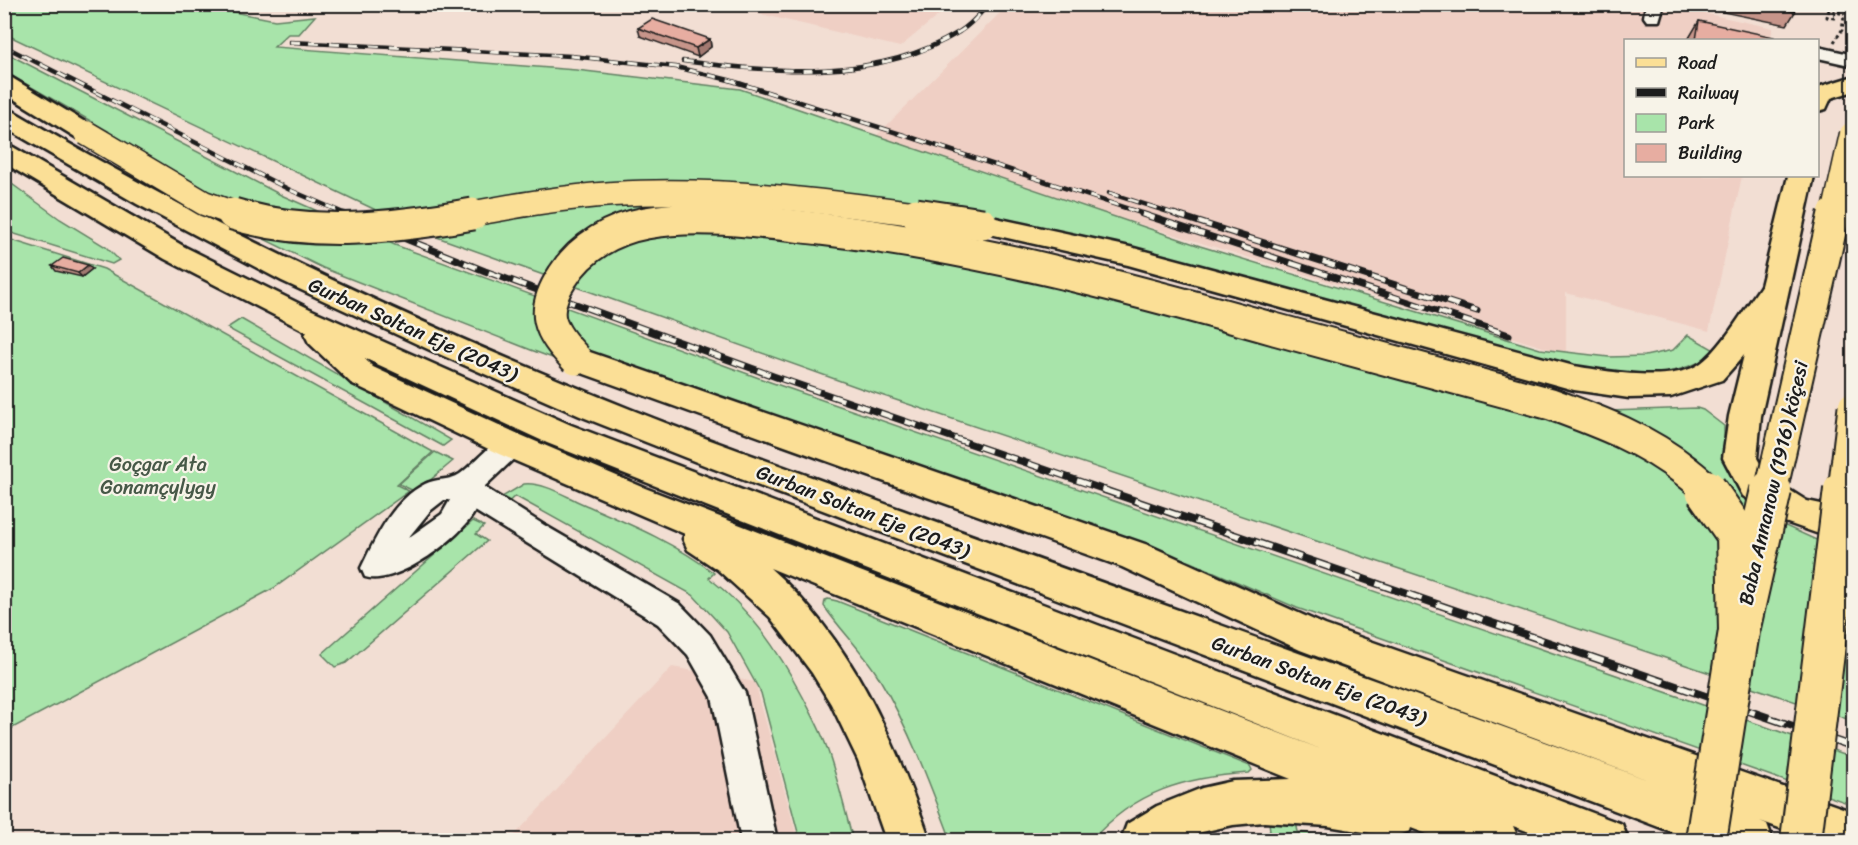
<svg xmlns="http://www.w3.org/2000/svg" width="1858" height="845" viewBox="0 0 1858 845" font-family="Sriracha,sans-serif">
<style>
.built{fill:#efcfc4}
.green{fill:#a8e4aa;stroke:#628063;stroke-width:1.5}
.lines{fill:none;stroke-linecap:round;stroke-linejoin:round}
.minor-casing{stroke:#1c1c1c;stroke-width:5}
.major-casing{stroke:#1c1c1c;stroke-width:5}
.highway-casing{stroke:#1c1c1c;stroke-width:5}
.path{stroke:#1c1c1c;stroke-width:3;stroke-dasharray:3 3;stroke-linecap:butt}
.minor{fill:#f7f3e8;fill-rule:evenodd}
.major{fill:#fbdf96;fill-rule:evenodd}
.highway{fill:#fbdf96;fill-rule:evenodd}
.rail-far2-casing{stroke:#1c1c1c;stroke-width:4.5}
.rail-far1-casing{stroke:#1c1c1c;stroke-width:7}
.rail-casing{stroke:#1c1c1c;stroke-width:8}
.rail-far2{stroke:#f7f3e8;stroke-width:3;stroke-dasharray:10;stroke-linecap:butt}
.rail-far1{stroke:#f7f3e8;stroke-width:4.5;stroke-dasharray:13;stroke-linecap:butt}
.rail{stroke:#f7f3e8;stroke-width:5;stroke-dasharray:16;stroke-linecap:butt}
.major-bridge-far2-casing{stroke:#1c1c1c;stroke-width:27;stroke-linecap:butt}
.major-bridge-far1-casing{stroke:#1c1c1c;stroke-width:35;stroke-linecap:butt}
.major-bridge-casing{stroke:#1c1c1c;stroke-width:44;stroke-linecap:butt}
.highway-bridge-far2-casing{stroke:#1c1c1c;stroke-width:27;stroke-linecap:butt}
.highway-bridge-far1-casing{stroke:#1c1c1c;stroke-width:35;stroke-linecap:butt}
.highway-bridge-casing{stroke:#1c1c1c;stroke-width:44;stroke-linecap:butt}
.major-bridge-far2{stroke:#fbdf96;stroke-width:24}
.major-bridge-far1{stroke:#fbdf96;stroke-width:31}
.major-bridge{stroke:#fbdf96;stroke-width:40}
.highway-bridge-far2{stroke:#fbdf96;stroke-width:24}
.highway-bridge-far1{stroke:#fbdf96;stroke-width:31}
.highway-bridge{stroke:#fbdf96;stroke-width:40}
.wall{fill:#c7958a;stroke:#1c1c1c;stroke-width:1.5}
.shaded-wall{fill:#a27971;stroke:#1c1c1c;stroke-width:1.5}
.building{fill:#e7ada1;stroke:#1c1c1c;stroke-width:1.5}
.labels{text-anchor:middle;stroke-width:4.5;stroke-linejoin:round;paint-order:stroke}
.street-label{font-size:20px;fill:#1c1c1c;stroke:#f7f3e8}
.park-label{font-size:20px;fill:#465847;stroke:#f7f3e8}
</style>
<rect width="100%" height="100%" fill="#f2ded3"/>
<filter id="ink" filterUnits="userSpaceOnUse"><feTurbulence type="fractalNoise" baseFrequency=".0167" numOctaves="2"/><feDisplacementMap in="SourceGraphic" scale="12" xChannelSelector="R" yChannelSelector="G"/><feConvolveMatrix kernelMatrix="1 2 1 2 8 2 1 2 1" color-interpolation-filters="sRGB"/></filter>
<g filter="url(#ink)">
<g class="built">
<path d="M 1680,4 L 1680,8 L 1773,28 L 1770,40 L 1626,40 L 1626,176 L 1742,176 L 1709,331 L 1566,293 L 1566,354 L 870,142 L 1008,5 Z"/>
<path d="M 722,5 L 951,5 L 900,47 Z"/>
<path d="M 672,667 L 755,682 L 798,840 L 510,840 Z"/>
</g>
<g class="green">
<path d="M 192,4 L 275,20 L 315,16 L 299,34 L 288,34 L 274,47 L 576,70 L 740,89 L 1200,246 L 1540,349 L 1609,357 L 1645,356 L 1673,350 L 1688,335 L 1718,352 C 1678,378 1646,375 1600,374 L 1118,245 L 979,214 L 962,254 L 1610,411 L 1697,408 L 1703,410 L 1724,426 L 1724,452 L 1730,470 L 1783,525 L 1823,543 L 1853,548 L 1853,721 L 860,388 L 420,231 L 5,34 L 4,5 Z"/>
<path d="M 4,52 L 281,195 L 395,245 L 770,382 L 1853,757 L 1853,805 L 1297,608 L 1191,562 L 828,434 L 813,455 L 531,350 L 323,268 L 183,199 L 81,143 L 108,131 L 5,72 Z"/>
<path d="M 5,179 L 60,219 L 106,247 L 119,260 L 112,264 L 5,231 Z"/>
<path d="M 5,238 L 104,269 L 433,452 L 397,485 L 409,491 L 274,588 L 5,732 Z"/>
<path d="M 241,319 L 451,440 L 443,446 L 227,328 Z"/>
<path d="M 435,452 L 453,461 L 416,492 L 399,484 Z"/>
<path d="M 524,484 C 543,482 563,495 581,503 C 627,523 674,542 714,573 L 709,578 C 751,610 778,650 803,697 C 812,715 822,732 828,751 C 838,780 845,811 853,840 L 800,840 L 761,693 L 727,632 L 693,595 L 515,496 L 505,505 L 497,500 Z"/>
<path d="M 473,521 L 484,526 L 476,534 L 487,541 L 346,663 L 335,667 L 322,654 Z"/>
<path d="M 828,599 L 837,601 L 1250,766 L 1252,770 L 1249,773 C 1185,777 1135,791 1092,840 L 951,840 C 930,784 909,728 878,676 C 862,650 840,630 824,606 L 825,600 Z"/>
<path d="M 1269,821 L 1296,822 L 1298,832 L 1357,840 L 1232,840 L 1270,832 Z"/>
</g>
<g class="lines">
<g class="minor-casing">
<g id="minor">
<path d="M 1646,4 L 1664,4 L 1659,21 L 1647,21 L 1644,17 Z"/>
<path d="M 1818,47 L 1854,55 L 1854,66 L 1818,58 Z"/>
<path d="M 511,434 L 521,438 L 525,445 L 521,452 L 484,487 L 544,525 L 680,604 L 710,635 L 745,693 L 777,840 L 741,840 L 712,697 L 688,655 L 658,624 L 475,511 C 462,538 394,587 365,577 L 361,568 C 376,537 393,500 425,484 C 436,478 450,481 460,474 C 477,462 491,441 511,434 ZM 444,500 L 450,500 L 442,514 L 408,538 L 430,511 Z"/>
</g>
</g>
<g class="major-casing">
<g id="major">
<path d="M 1854,76 L 1854,91 L 1831,98 L 1826,109 L 1818,111 L 1818,87 Z"/>
<path d="M 1788,176 L 1814,176 L 1761,416 L 1757,458 L 1767,476 L 1807,501 L 1854,511 L 1854,541 L 1819,534 L 1782,521 L 1743,496 L 1723,458 L 1729,416 Z"/>
</g>
</g>
<g class="highway-casing">
<g id="highway">
<path d="M 4,76 L 12,78 L 95,128 L 98,133 L 95,138 L 86,140 L 77,138 L 4,93 Z"/>
<path d="M 4,109 L 13,111 C 210,228 417,324 630,409 C 712,442 797,471 880,502 C 1136,596 1394,686 1651,781 L 1300,650 L 1122,567 L 565,367 L 560,359 L 565,351 L 576,348 L 587,351 L 1148,545 L 1325,625 L 1854,812 L 1854,840 L 1812,840 L 1760,821 L 1767,824 L 1773,840 L 1693,840 L 704,465 L 580,416 L 430,350 L 282,281 L 137,204 L 4,127 Z"/>
<path d="M 4,145 L 13,147 L 185,247 L 312,310 L 571,425 L 1606,818 L 1622,824 L 1628,840 L 1551,840 L 1513,826 L 1519,840 L 1443,840 L 1411,828 L 1410,831 L 1394,837 L 1328,826 L 1264,822 L 1233,825 L 1202,832 L 1183,840 L 1121,840 L 1127,824 L 1157,806 L 1202,788 L 1233,781 L 1291,779 L 770,568 C 853,641 894,739 930,840 L 886,840 L 858,760 L 831,704 L 812,673 L 770,617 L 718,570 L 688,550 L 683,539 L 685,534 L 499,454 L 351,383 L 309,343 L 305,335 L 307,332 L 165,259 L 4,163 ZM 364,358 L 547,443 L 1323,750 L 645,488 L 523,436 L 373,367 Z"/>
<path d="M 982,215 L 1130,247 L 1574,366 C 1606,371 1673,384 1701,363 C 1723,347 1746,306 1763,283 L 1773,280 L 1783,283 L 1788,290 L 1745,354 L 1722,380 L 1671,397 L 1629,398 L 1574,390 L 1128,265 L 972,230 L 968,224 L 972,218 Z"/>
</g>
</g>
<g class="path">
<path d="M 1835,12 L 1834,18 L 1827,17 L 1829,10 L 1844,14"/>
<path d="M 1834,42 L 1842,30 L 1846,4"/>
</g>
<use href="#minor" class="minor"/>
<use href="#major" class="major"/>
<use href="#highway" class="highway"/>
<g class="rail-far2-casing">
<g id="rail-far2">
<path d="M 290,42 L 571,56 L 676,67 L 729,80 L 907,136 L 1147,215"/>
<path d="M 4,46 L 290,190 L 348,215"/>
<path d="M 683,61 C 774,73 878,82 959,32 C 971,25 980,14 989,4"/>
<path d="M 1109,193 L 1178,215"/>
</g>
</g>
<g class="rail-far1-casing">
<g id="rail-far1">
<path d="M 344,214 L 485,271 L 776,377 L 1108,491"/>
<path d="M 1142,214 L 1509,335"/>
<path d="M 1174,214 L 1477,311"/>
</g>
</g>
<g class="rail-casing">
<path id="rail" d="M 1104,490 L 1854,747"/>
</g>
<use href="#rail-far2" class="rail-far2"/>
<use href="#rail-far1" class="rail-far1"/>
<use href="#rail" class="rail"/>
<g class="major-bridge-far2-casing">
<path id="major-bridge-far2" d="M 1834,215 L 1852,134"/>
</g>
<g class="major-bridge-far1-casing">
<g id="major-bridge-far1">
<path d="M 1771,491 L 1834,214"/>
<path d="M 1844,491 L 1854,407"/>
</g>
</g>
<g class="major-bridge-casing">
<g id="major-bridge">
<path d="M 1706,840 L 1739,631 L 1771,490"/>
<path d="M 1801,840 L 1844,490"/>
</g>
</g>
<g class="highway-bridge-far2-casing">
<g id="highway-bridge-far2">
<path d="M 86,133 L 204,203 L 238,215"/>
<path d="M 464,215 C 514,206 563,197 613,194 C 717,187 824,201 927,215"/>
</g>
</g>
<g class="highway-bridge-far1-casing">
<g id="highway-bridge-far1">
<path d="M 233,214 C 312,238 392,228 473,214"/>
<path d="M 916,214 L 982,224"/>
<path d="M 576,359 C 548,330 539,312 563,276 C 581,247 613,229 646,223 C 700,213 767,223 821,229 C 976,247 1128,288 1278,330 C 1369,355 1460,379 1551,404 C 1600,422 1646,439 1687,472 C 1694,478 1702,483 1707,491"/>
</g>
</g>
<g class="highway-bridge-casing">
<path id="highway-bridge" d="M 1706,490 L 1737,534 L 1739,631"/>
</g>
<use href="#major-bridge-far2" class="major-bridge-far2"/>
<use href="#major-bridge-far1" class="major-bridge-far1"/>
<use href="#major-bridge" class="major-bridge"/>
<use href="#highway-bridge-far2" class="highway-bridge-far2"/>
<use href="#highway-bridge-far1" class="highway-bridge-far1"/>
<use href="#highway-bridge" class="highway-bridge"/>
</g>
<g class="wall">
<path d="M 1719,4 L 1795,4 L 1795,12 L 1787,25 L 1718,11 Z"/>
<path d="M 1699,21 L 1774,40 L 1689,40 L 1689,38 Z"/>
<path d="M 638,28 L 710,39 L 711,47 L 698,57 L 640,36 Z"/>
<path d="M 52,266 L 92,269 L 82,277 L 56,271 Z"/>
</g>
<g class="shaded-wall">
<path d="M 710,39 L 711,47 L 698,57 L 696,48 Z"/>
<path d="M 88,265 L 92,269 L 82,277 L 78,273 Z"/>
</g>
<g class="building">
<path d="M 1757,4 L 1795,4 L 1795,12 Z"/>
<path d="M 652,19 L 710,39 L 696,48 L 638,28 Z"/>
<path d="M 1699,21 L 1774,37 L 1774,40 L 1696,40 Z"/>
<path d="M 63,258 L 88,265 L 78,273 L 52,266 Z"/>
</g>
</g>
<g class="labels">
<g class="street-label">
<text transform="translate(413 329) rotate(24)" y="7">Gurban Soltan Eje (2043)</text>
<text transform="translate(1773 483) rotate(-77)" y="7">Baba Annanow (1916) köçesi</text>
<text transform="translate(863 511) rotate(21)" y="7">Gurban Soltan Eje (2043)</text>
<text transform="translate(1319 680) rotate(20)" y="7">Gurban Soltan Eje (2043)</text>
</g>
<g class="park-label">
<text x="158" y="471">Goçgar Ata<tspan x="158" dy="23">Gonamçylygy</tspan></text>
</g>
</g>
<rect width="1858" height="845" fill="none" stroke="#f7f3e8" stroke-width="24"/>
<rect x="12" y="12" width="1834" height="821" fill="none" stroke="#1c1c1c" stroke-width="2" filter="url(#ink)"/>
<rect x="1624" y="39" width="195" height="138" fill="#f7f3e8" stroke="#9f9d96" stroke-width="1.5"/>
<rect x="1636" y="58" width="30" height="9" fill="#fbdf96" stroke="#9f9d96" stroke-width="1.5"/>
<text x="1678" y="69" font-size="18" fill="#1c1c1c">Road</text>
<rect x="1636" y="88" width="30" height="9" fill="#1c1c1c" stroke="#9f9d96" stroke-width="1.5"/>
<text x="1678" y="99" font-size="18" fill="#1c1c1c">Railway</text>
<rect x="1636" y="114" width="30" height="18" fill="#a8e4aa" stroke="#9f9d96" stroke-width="1.5"/>
<text x="1678" y="129" font-size="18" fill="#1c1c1c">Park</text>
<rect x="1636" y="144" width="30" height="18" fill="#e7ada1" stroke="#9f9d96" stroke-width="1.5"/>
<text x="1678" y="159" font-size="18" fill="#1c1c1c">Building</text>
</svg>
